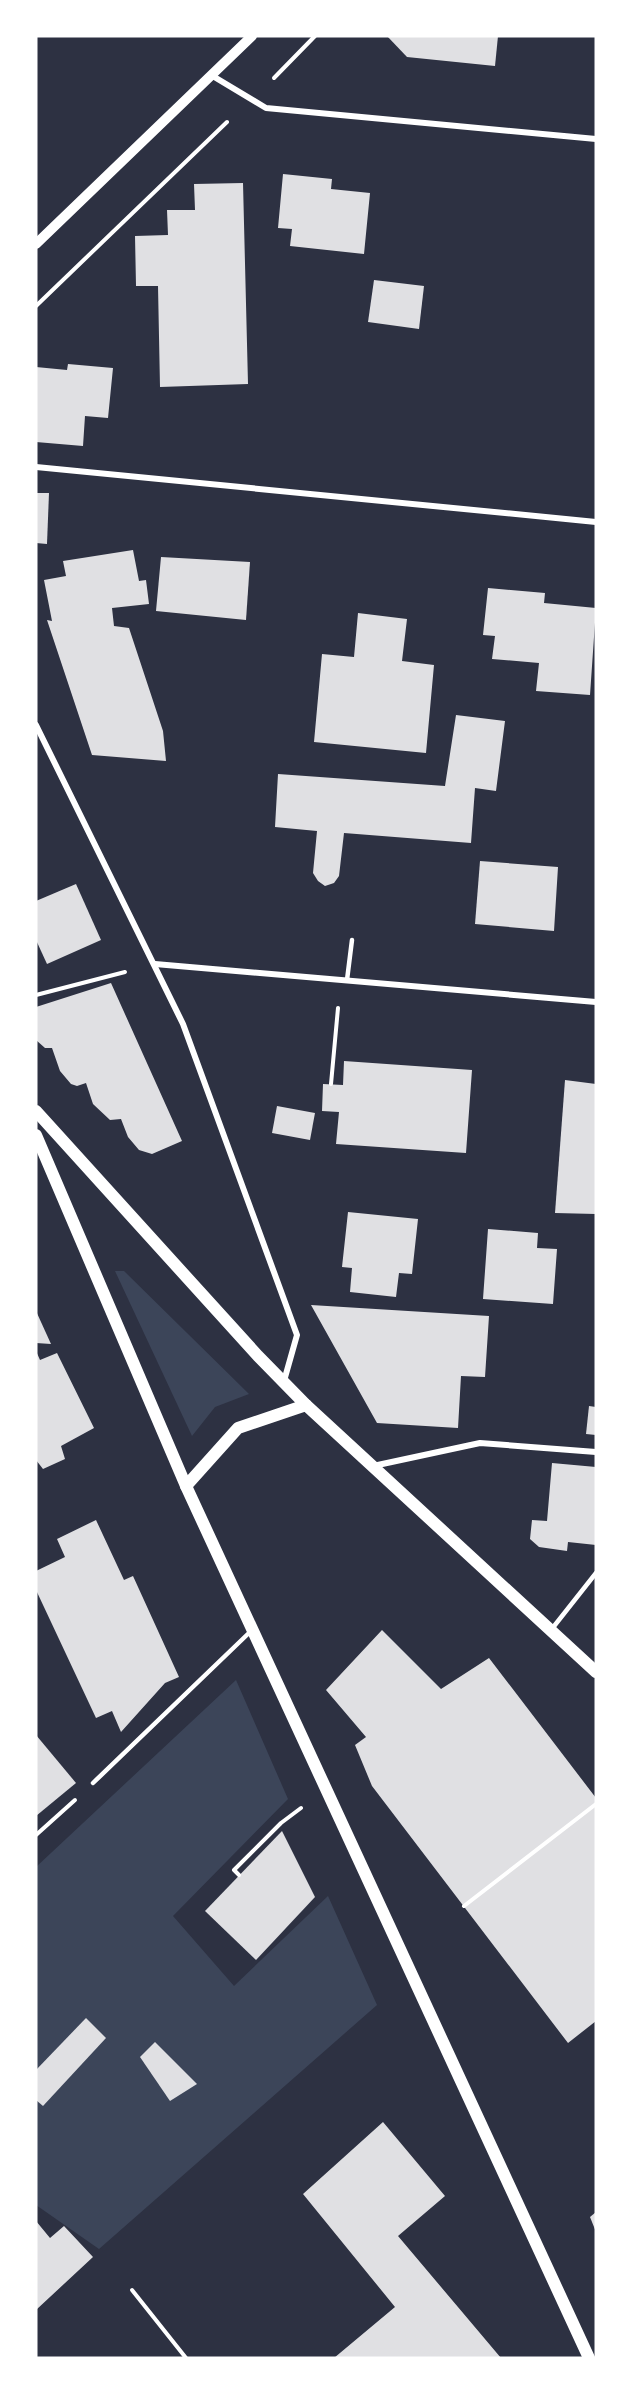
<svg xmlns="http://www.w3.org/2000/svg" width="632" height="2394" viewBox="0 0 632 2394" font-family="Helvetica,sans-serif">
<style>
.green{fill:#3c4559}
.building{fill:#e0e0e3}
.lines{fill:none;stroke-linecap:round;stroke-linejoin:round}
.path{stroke:#fff;stroke-width:4}
.service{stroke:#fff;stroke-width:4.5}
.minor{stroke:#fff;stroke-width:6}
.tertiary{stroke:#fff;stroke-width:10}
.secondary{stroke:#fff;stroke-width:12}
</style>
<rect width="100%" height="100%" fill="#2d3142"/>
<g class="green">
<path d="M 115,1271 L 124,1271 L 249,1394 L 215,1407 L 192,1436 Z"/>
<path d="M 236,1680 L 288,1799 L 173,1916 L 234,1986 L 328,1896 L 377,2005 L 99,2249 L 36,2205 L 36,1867 Z"/>
</g>
<g class="building">
<path d="M 387,36 L 498,36 L 495,66 L 407,57 Z"/>
<path d="M 283,174 L 332,179 L 331,189 L 370,193 L 364,254 L 290,246 L 292,229 L 278,228 Z"/>
<path d="M 243,183 L 248,384 L 160,387 L 158,286 L 136,286 L 135,236 L 168,235 L 167,210 L 195,210 L 194,184 Z"/>
<path d="M 374,280 L 424,286 L 419,329 L 368,322 Z"/>
<path d="M 68,364 L 113,368 L 108,418 L 85,416 L 83,446 L 36,442 L 36,367 L 67,370 Z"/>
<path d="M 36,493 L 49,493 L 47,544 L 36,543 Z"/>
<path d="M 133,550 L 139,581 L 146,580 L 149,604 L 112,608 L 114,626 L 129,628 L 163,731 L 166,761 L 92,755 L 47,620 L 52,621 L 44,580 L 66,576 L 63,561 Z"/>
<path d="M 161,557 L 250,562 L 246,620 L 156,611 Z"/>
<path d="M 488,588 L 545,593 L 544,603 L 596,608 L 590,695 L 536,691 L 539,663 L 492,659 L 495,636 L 483,635 Z"/>
<path d="M 358,613 L 407,619 L 402,661 L 434,665 L 426,753 L 314,742 L 322,654 L 354,657 Z"/>
<path d="M 456,715 L 505,721 L 496,791 L 475,788 L 471,843 L 344,833 L 339,876 L 334,883 L 325,886 L 318,881 L 313,873 L 317,831 L 275,827 L 278,774 L 445,786 Z"/>
<path d="M 480,861 L 558,867 L 554,931 L 475,924 Z"/>
<path d="M 76,884 L 101,940 L 47,964 L 36,940 L 36,901 Z"/>
<path d="M 111,983 L 182,1141 L 152,1154 L 139,1150 L 128,1137 L 121,1119 L 110,1120 L 93,1104 L 86,1083 L 77,1086 L 71,1084 L 60,1071 L 52,1048 L 45,1048 L 36,1040 L 36,1007 Z"/>
<path d="M 344,1061 L 472,1070 L 466,1153 L 336,1144 L 339,1112 L 322,1111 L 323,1084 L 343,1085 Z"/>
<path d="M 565,1080 L 596,1084 L 596,1214 L 555,1213 Z"/>
<path d="M 277,1106 L 315,1113 L 310,1140 L 272,1133 Z"/>
<path d="M 348,1212 L 418,1219 L 412,1274 L 399,1273 L 396,1297 L 350,1292 L 352,1268 L 342,1267 Z"/>
<path d="M 488,1229 L 538,1233 L 537,1248 L 557,1249 L 553,1304 L 483,1299 Z"/>
<path d="M 311,1305 L 489,1316 L 485,1377 L 461,1376 L 458,1428 L 377,1423 Z"/>
<path d="M 36,1311 L 51,1344 L 36,1343 Z"/>
<path d="M 36,1351 L 40,1360 L 57,1353 L 94,1428 L 61,1446 L 65,1459 L 43,1469 L 36,1460 Z"/>
<path d="M 589,1406 L 596,1407 L 596,1435 L 586,1434 Z"/>
<path d="M 552,1463 L 596,1467 L 596,1545 L 568,1542 L 567,1551 L 539,1547 L 530,1539 L 532,1520 L 547,1521 Z"/>
<path d="M 96,1520 L 124,1580 L 133,1576 L 179,1677 L 165,1683 L 121,1732 L 112,1711 L 96,1718 L 36,1590 L 36,1571 L 65,1557 L 57,1539 Z"/>
<path d="M 382,1630 L 441,1689 L 489,1658 L 596,1798 L 596,2021 L 568,2043 L 372,1786 L 355,1745 L 366,1737 L 326,1690 Z"/>
<path d="M 36,1735 L 76,1783 L 36,1816 Z"/>
<path d="M 282,1831 L 315,1897 L 256,1960 L 205,1911 Z"/>
<path d="M 86,2018 L 106,2038 L 43,2106 L 36,2100 L 36,2070 Z"/>
<path d="M 155,2042 L 197,2084 L 170,2101 L 140,2057 Z"/>
<path d="M 383,2122 L 445,2196 L 398,2236 L 501,2358 L 334,2358 L 395,2307 L 303,2194 Z"/>
<path d="M 596,2212 L 596,2232 L 590,2217 Z"/>
<path d="M 36,2221 L 50,2238 L 64,2226 L 93,2257 L 36,2310 Z"/>
</g>
<g class="lines">
<g class="path">
<path d="M 274,78 L 315,36"/>
<path d="M 36,306 L 227,122"/>
<path d="M 36,995 L 125,972"/>
<path d="M 331,1084 L 338,1008"/>
<path d="M 36,1835 L 75,1800"/>
<path d="M 239,1875 L 234,1870 L 281,1823 L 301,1808"/>
<path d="M 464,1906 L 596,1804"/>
<path d="M 132,2290 L 186,2358"/>
</g>
<g class="service">
<path d="M 347,980 L 352,940"/>
<path d="M 551,1630 L 596,1573"/>
<path d="M 93,1783 L 251,1631"/>
</g>
<g class="minor">
<path d="M 211,75 L 266,108 L 596,139"/>
<path d="M 36,467 L 596,522"/>
<path d="M 36,725 L 183,1024 L 297,1335 L 284,1381"/>
<path d="M 155,964 L 596,1002"/>
<path d="M 373,1466 L 480,1443 L 596,1452"/>
</g>
<path class="tertiary" d="M 36,244 L 252,36"/>
<g class="secondary">
<path d="M 36,1111 L 258,1356 L 306,1405 L 596,1672"/>
<path d="M 36,1135 L 186,1486 L 589,2358"/>
<path d="M 186,1486 L 238,1428 L 306,1405"/>
</g>
</g>
<rect width="632" height="2394" fill="none" stroke="#ffffff" stroke-width="75"/>
</svg>
